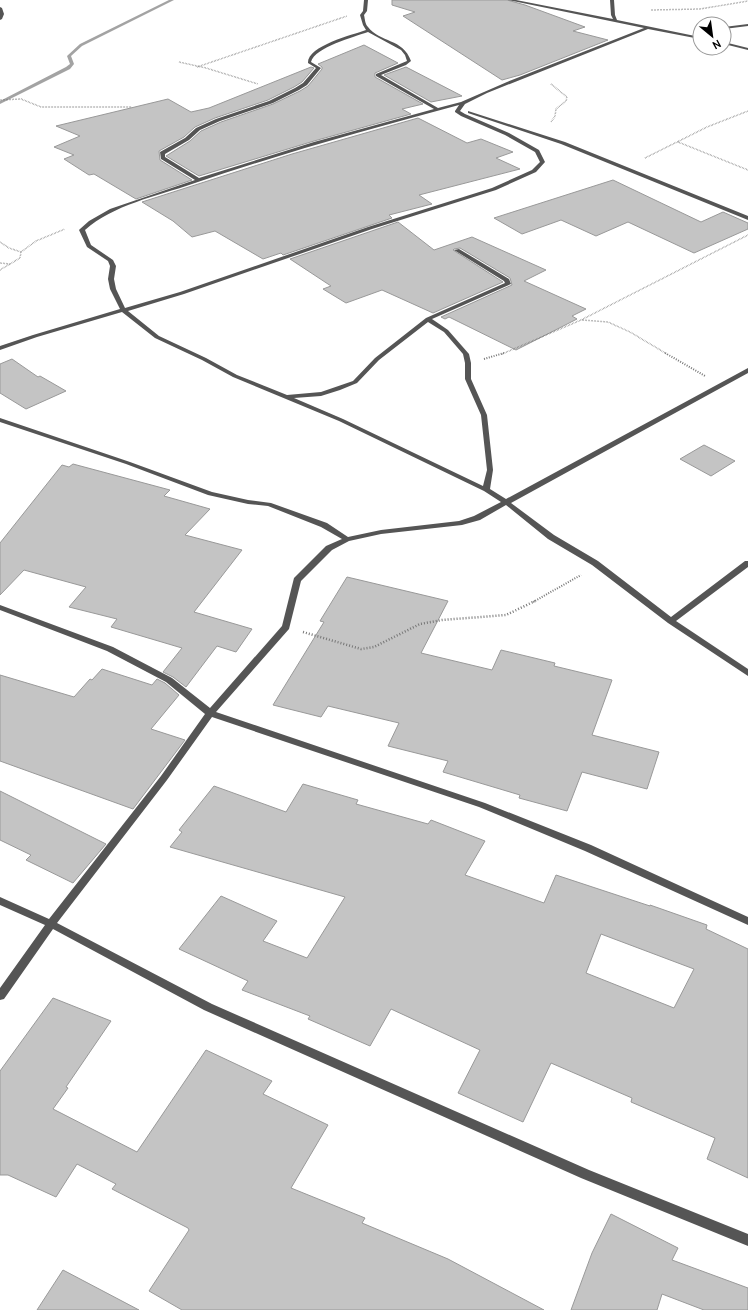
<svg xmlns="http://www.w3.org/2000/svg" width="748" height="1310" viewBox="0 0 748 1310" font-family="Cabin,sans-serif">
<style>
.lines{fill:none;stroke-linecap:round;stroke-linejoin:round}
.stream{fill:#a3a3a3;fill-rule:evenodd}
.building{fill:#c4c4c4;stroke:#999;fill-rule:evenodd}
.path-far2{stroke:#777;stroke-width:1.5;stroke-dasharray:0.5 1;stroke-linecap:butt}
.path-far1{stroke:#777;stroke-width:2;stroke-dasharray:1 1.5;stroke-linecap:butt}
.path{stroke:#777;stroke-width:2.5;stroke-dasharray:1 2;stroke-linecap:butt}
.street{fill:#555;fill-rule:evenodd}
</style>
<rect width="100%" height="100%" fill="#fff"/>
<g class="lines">
<path class="stream" d="M 169,0 L 174,0 L 82,46 L 71,56 L 74,64 L 70,69 L 0,104 L 0,101 L 66,67 L 70,64 L 67,56 L 80,44 Z"/>
</g>
<g class="building">
<path d="M 392,0 L 507,0 L 525,5 L 585,27 L 573,31 L 608,40 L 520,75 L 502,80 L 403,16 L 415,12 L 392,5 Z"/>
<path d="M 364,45 L 398,63 L 375,73 L 375,77 L 423,104 L 402,109 L 411,114 L 314,141 L 199,176 L 166,156 L 190,141 L 201,131 L 221,122 L 273,104 L 300,91 L 308,86 L 322,69 L 322,67 L 318,64 Z"/>
<path d="M 311,67 L 314,68 L 302,82 L 294,87 L 268,100 L 215,118 L 195,127 L 184,137 L 159,151 L 160,160 L 192,180 L 136,199 L 94,174 L 89,175 L 64,159 L 74,155 L 54,147 L 80,136 L 56,126 L 168,99 L 191,112 L 209,108 Z"/>
<path d="M 406,67 L 462,96 L 431,102 L 384,75 Z"/>
<path d="M 418,118 L 467,143 L 481,139 L 513,152 L 496,158 L 520,169 L 419,195 L 432,204 L 389,215 L 392,218 L 283,255 L 281,253 L 263,259 L 215,231 L 192,237 L 173,221 L 142,202 L 292,154 Z"/>
<path d="M 613,180 L 701,222 L 723,212 L 748,223 L 748,229 L 694,253 L 628,222 L 596,236 L 561,220 L 522,234 L 494,218 Z"/>
<path d="M 398,222 L 434,250 L 472,237 L 546,270 L 524,281 L 586,309 L 572,316 L 577,319 L 516,350 L 449,317 L 445,319 L 441,317 L 512,285 L 510,278 L 460,248 L 454,249 L 453,250 L 503,282 L 433,313 L 382,290 L 346,303 L 323,289 L 331,286 L 290,259 Z"/>
<path d="M 12,359 L 38,377 L 40,376 L 66,391 L 26,409 L 0,393 L 0,364 Z"/>
<path d="M 704,445 L 735,461 L 711,476 L 680,459 Z"/>
<path d="M 73,464 L 170,490 L 164,496 L 210,509 L 185,535 L 242,550 L 194,612 L 252,629 L 236,652 L 217,646 L 186,687 L 173,677 L 163,672 L 182,648 L 111,627 L 117,619 L 69,607 L 86,587 L 24,570 L 0,595 L 0,543 L 62,465 L 69,467 Z"/>
<path d="M 347,577 L 448,601 L 421,653 L 492,670 L 501,650 L 555,663 L 554,666 L 612,680 L 592,735 L 659,752 L 647,789 L 582,772 L 567,811 L 519,798 L 520,795 L 443,772 L 448,761 L 388,746 L 399,723 L 328,706 L 321,717 L 273,705 L 324,622 L 320,621 Z"/>
<path d="M 102,669 L 152,685 L 157,679 L 165,683 L 179,695 L 151,729 L 185,740 L 133,809 L 0,761 L 0,675 L 74,697 L 90,679 L 92,680 Z"/>
<path d="M 303,784 L 358,800 L 356,804 L 428,824 L 431,820 L 485,841 L 465,875 L 544,903 L 556,875 L 650,906 L 650,905 L 707,925 L 706,929 L 748,949 L 748,1178 L 707,1159 L 715,1138 L 631,1102 L 632,1098 L 551,1063 L 523,1122 L 458,1093 L 480,1050 L 391,1009 L 370,1046 L 308,1019 L 310,1016 L 242,990 L 248,981 L 179,949 L 221,896 L 277,921 L 263,941 L 307,958 L 345,897 L 170,847 L 182,832 L 179,830 L 214,786 L 286,812 ZM 601,934 L 694,969 L 674,1008 L 586,973 Z"/>
<path d="M 0,791 L 106,844 L 73,883 L 26,860 L 31,855 L 0,840 Z"/>
<path d="M 53,998 L 111,1021 L 66,1087 L 68,1088 L 53,1109 L 137,1152 L 206,1050 L 272,1081 L 263,1094 L 328,1125 L 291,1188 L 365,1218 L 362,1223 L 448,1259 L 544,1310 L 182,1310 L 149,1291 L 189,1230 L 188,1228 L 112,1189 L 116,1184 L 77,1164 L 56,1197 L 8,1175 L 0,1175 L 0,1071 Z"/>
<path d="M 611,1214 L 678,1248 L 672,1260 L 748,1288 L 748,1310 L 704,1310 L 662,1294 L 657,1310 L 571,1310 L 592,1253 Z"/>
<path d="M 63,1270 L 139,1310 L 37,1310 Z"/>
</g>
<g class="lines">
<g class="path-far2">
<path d="M 651,10 L 700,9 L 748,1"/>
<path d="M 179,62 L 206,68 L 258,84"/>
<path d="M 197,67 L 347,16"/>
<path d="M 551,84 L 567,97 L 566,101 L 556,109 L 555,116 L 551,122"/>
<path d="M 0,100 L 21,99 L 41,107 L 132,107"/>
<path d="M 678,142 L 748,170"/>
<path d="M 645,158 L 707,127 L 748,111"/>
<path d="M 0,242 L 9,248 L 21,252"/>
<path d="M 0,263 L 10,264"/>
<path d="M 0,270 L 20,258 L 21,252 L 36,241 L 65,229"/>
<path d="M 582,320 L 608,322 L 630,332 L 667,354"/>
<path d="M 502,354 L 581,320 L 748,235"/>
</g>
<g class="path-far1">
<path d="M 665,353 L 705,376"/>
<path d="M 484,359 L 504,353"/>
<path d="M 533,602 L 581,575"/>
</g>
<path class="path" d="M 303,632 L 361,649 L 374,647 L 420,624 L 442,620 L 506,615 L 535,601"/>
<g class="street">
<path d="M 364,0 L 368,0 L 367,11 L 364,15 C 365,19 365,24 368,27 C 380,43 403,38 411,61 L 406,65 L 381,75 L 438,108 L 461,102 L 507,82 L 644,28 L 508,0 L 516,0 L 613,19 L 611,15 L 610,0 L 614,0 L 615,15 L 617,20 L 700,37 L 700,39 L 648,29 L 487,93 L 465,104 L 460,111 L 465,114 L 509,133 L 539,150 L 545,162 L 536,172 L 496,190 L 372,229 L 184,294 L 128,311 L 159,336 L 206,358 L 237,375 L 287,395 L 321,392 L 353,381 L 375,358 L 426,318 L 505,283 L 504,281 L 454,250 L 459,249 L 509,279 L 511,284 L 432,319 L 448,330 L 469,354 L 471,363 L 471,379 L 487,415 L 493,470 L 490,489 L 506,499 L 748,368 L 748,373 L 511,503 L 554,535 L 598,561 L 671,617 L 745,561 L 748,561 L 748,567 L 676,621 L 748,669 L 748,676 L 668,623 L 592,565 L 548,539 L 506,505 L 480,520 L 462,525 L 381,534 L 349,541 L 332,550 L 301,581 L 289,629 L 216,712 L 485,803 L 591,845 L 748,917 L 748,925 L 585,851 L 479,807 L 212,717 L 167,780 L 57,923 L 212,1004 L 589,1170 L 748,1234 L 748,1246 L 581,1178 L 204,1010 L 53,929 L 4,999 L 0,1000 L 0,988 L 45,925 L 0,905 L 0,897 L 49,919 L 161,776 L 205,714 L 166,682 L 107,651 L 0,610 L 0,605 L 113,647 L 172,678 L 210,708 L 282,626 L 294,578 L 326,546 L 342,539 L 321,527 L 268,506 L 248,504 L 208,495 L 126,464 L 0,422 L 0,418 L 130,462 L 212,492 L 248,500 L 271,503 L 327,523 L 348,537 L 381,530 L 459,521 L 474,516 L 501,502 L 484,491 L 339,421 L 233,377 L 202,360 L 155,338 L 122,312 L 37,337 L 0,350 L 0,346 L 33,335 L 120,309 L 110,289 L 108,279 L 110,266 L 108,261 L 87,247 L 79,230 L 80,229 L 89,221 L 110,209 L 195,180 L 161,159 L 160,152 L 185,138 L 196,128 L 216,119 L 269,101 L 295,88 L 303,83 L 316,68 L 308,63 C 307,46 352,35 366,30 L 363,25 L 360,15 L 363,11 ZM 368,32 L 401,50 L 405,55 L 407,61 L 376,74 L 376,76 L 434,109 L 314,142 L 199,178 L 165,157 L 165,154 L 189,140 L 200,130 L 220,121 L 273,103 L 299,90 L 307,85 L 321,68 L 311,62 C 315,47 354,37 368,32 ZM 459,105 L 455,111 L 455,112 L 461,116 L 505,135 L 535,152 L 540,162 L 532,170 L 492,188 L 368,227 L 180,292 L 125,308 L 116,289 L 114,279 L 116,266 L 113,260 L 91,245 L 85,230 C 113,205 157,196 192,184 C 280,154 369,129 459,105 ZM 428,322 L 444,332 L 463,354 L 465,363 L 465,379 L 481,415 L 487,470 L 483,486 L 343,419 L 294,398 L 321,396 L 340,390 L 357,383 L 379,360 Z"/>
<path d="M 0,7 L 2,8 L 4,14 L 2,19 L 0,20 Z"/>
<path d="M 748,24 L 748,26 L 724,29 L 724,27 Z"/>
<path d="M 724,42 L 748,48 L 748,50 L 724,44 Z"/>
<path d="M 468,111 L 565,142 L 748,216 L 748,220 L 561,144 L 468,113 Z"/>
</g>
</g>
<g transform="translate(712 36) rotate(151)"><circle r="19" fill="#ffffff" stroke="#999999"/>
<path d="M0-3L7 15L0 10L-7 15Z" fill="#000000"/>
<text y="-6" font-size="11" font-weight="bold" text-anchor="middle" fill="#000000">N</text>
</g>
</svg>
